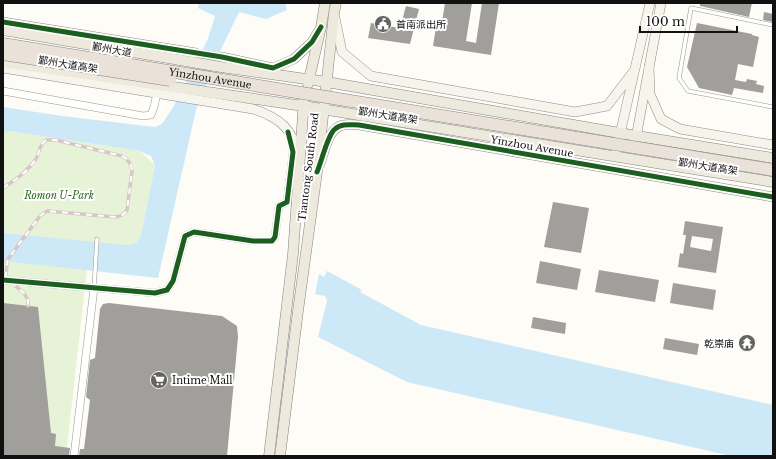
<svg xmlns="http://www.w3.org/2000/svg" width="776" height="459" viewBox="0 0 776 459" font-family="'Libre Baskerville','Noto Sans SC',serif">
<style>
.green{fill:#e7f3d7}
.water{fill:#cde8f7}
.building{fill:#a19f9c;fill-rule:evenodd}
.lines{fill:none;stroke-linecap:round;stroke-linejoin:round}
.lane-casing{stroke:#979795;stroke-width:4.5}
.street-casing{stroke:#979795;stroke-width:8}
.secondary-casing{stroke:#8e8d8b;stroke-width:10}
.primary-casing{stroke:#858482;stroke-width:11}
.lane{stroke:#fffffe;stroke-width:3.5}
.street{stroke:#fffffe;stroke-width:7}
.secondary{stroke:#f6f4eb;stroke-width:9}
.primary{stroke:#ede9dc;stroke-width:10}
.rail-casing{stroke:#d9c6c7;stroke-width:3.5}
.rail{stroke:#fff;stroke-width:2;stroke-dasharray:6;stroke-linecap:butt}
.highway-bridge-casing{stroke:#858482;stroke-width:13;stroke-linecap:butt}
.highway-bridge{stroke:#eae1d8;stroke-width:12}
.cycleway-casing{stroke:#fff;stroke-width:8}
.cycleway{stroke:#1b5e20;stroke-width:5}
.labels{text-anchor:middle;stroke-width:4;stroke-linejoin:round;paint-order:stroke}
.poi-label{font-size:10px;fill:#111;stroke:#fff;text-anchor:start}
.street-label{font-size:10px;fill:#111;stroke:#fff}
.park-label{font-size:10px;font-style:italic;fill:#2f6b1f;stroke:#fff}
</style>
<rect width="100%" height="100%" fill="#fdfcf7"/>
<path class="green" d="M 9,131 L 140,151 L 155,165 L 141,235 L 136,243 L 127,245 L 90,242 L 66,456 L 3,456 L 3,133 Z"/>
<g class="water">
<path d="M 199,3 L 285,3 L 287,10 L 266,19 L 239,12 L 223,45 L 196,110 L 158,278 L 3,261 L 3,233 L 127,245 L 136,243 L 141,235 L 155,165 L 151,156 L 140,151 L 9,131 L 3,133 L 3,107 L 62,116 L 155,127 L 162,124 L 175,104 L 208,39 L 215,16 L 198,8 Z"/>
<path d="M 327,271 L 362,290 L 360,292 L 421,325 L 773,405 L 773,456 L 731,456 L 407,382 L 318,337 L 327,301 L 325,296 L 315,294 L 319,274 L 324,277 Z"/>
</g>
<g class="building">
<path d="M 445,3 L 472,3 L 466,41 L 476,43 L 482,3 L 499,3 L 491,55 L 433,46 L 437,21 L 442,22 Z"/>
<path d="M 700,3 L 752,3 L 749,17 L 700,6 Z"/>
<path d="M 406,6 L 419,9 L 410,44 L 368,38 L 371,23 L 400,28 Z"/>
<path d="M 764,12 L 773,14 L 773,22 L 763,20 Z"/>
<path d="M 697,23 L 752,34 L 752,35 L 759,37 L 753,67 L 738,64 L 735,80 L 746,82 L 747,79 L 757,81 L 756,84 L 764,86 L 763,93 L 734,88 L 732,95 L 699,88 L 687,67 Z"/>
<path d="M 553,202 L 589,208 L 581,253 L 544,247 Z"/>
<path d="M 685,221 L 723,227 L 716,273 L 678,267 L 680,253 L 683,254 L 686,235 L 683,235 ZM 692,236 L 713,239 L 711,251 L 690,247 Z"/>
<path d="M 540,261 L 581,269 L 577,290 L 536,283 Z"/>
<path d="M 599,270 L 659,280 L 655,302 L 595,292 Z"/>
<path d="M 673,283 L 716,290 L 713,310 L 670,303 Z"/>
<path d="M 3,303 L 38,307 L 51,433 L 56,434 L 55,446 L 70,448 L 69,456 L 3,456 Z"/>
<path d="M 109,303 L 222,316 L 237,326 L 238,337 L 227,456 L 79,456 L 80,449 L 84,449 L 90,400 L 86,397 L 90,360 L 95,358 L 100,309 L 103,304 Z"/>
<path d="M 533,317 L 566,323 L 565,334 L 531,328 Z"/>
<path d="M 665,338 L 699,344 L 697,355 L 663,349 Z"/>
</g>
<g class="lines">
<g class="lane-casing">
<g id="lane">
<path d="M 773,25 L 691,8 L 679,78 L 688,91 L 773,107"/>
<path d="M 94,288 L 97,239"/>
</g>
</g>
<g class="street-casing">
<g id="street">
<path d="M 196,53 L 222,57"/>
<path d="M 3,91 L 143,116 L 151,115 L 154,107 L 157,93"/>
<path d="M 3,280 L 155,293 L 167,290 L 173,281 L 185,236 L 194,232 L 253,241 L 272,241 L 275,237 L 279,206 L 287,202 L 293,152 L 290,138"/>
<path d="M 74,456 L 94,288"/>
</g>
</g>
<g class="secondary-casing">
<g id="secondary">
<path d="M 335,18 L 342,52 L 371,76 L 575,112 L 607,106 L 634,71"/>
<path d="M 3,22 L 196,53"/>
<path d="M 222,57 L 273,68 L 294,59 L 312,42 L 319,30"/>
<path d="M 649,66 L 650,94 L 661,119 L 680,129 L 773,145"/>
<path d="M 3,68 L 253,109 C 281,118 292,129 300,157"/>
<path d="M 635,143 L 661,3"/>
<path d="M 615,156 L 650,3"/>
<path d="M 320,164 C 325,151 328,128 343,125 C 348,124 354,125 359,125 L 773,197"/>
</g>
</g>
<g class="primary-casing">
<g id="primary">
<path d="M 3,30 L 221,67 L 327,82 L 637,136 L 773,158"/>
<path d="M 3,62 L 303,106 L 773,182"/>
<path d="M 308,84 L 321,27 L 325,3"/>
<path d="M 269,456 L 293,254 L 304,100"/>
<path d="M 280,456 L 298,311 L 317,172 L 334,13 L 336,3"/>
</g>
</g>
<use href="#lane" class="lane"/>
<use href="#street" class="street"/>
<use href="#secondary" class="secondary"/>
<use href="#primary" class="primary"/>
<g class="rail-casing">
<path id="rail" d="M 3,188 C 16,180 27,172 36,159 C 41,150 37,148 46,140 L 56,140 L 122,156 C 128,159 131,163 132,171 L 127,210 C 124,215 121,216 115,217 L 47,211 L 40,216 L 8,259 L 7,263 L 6,275 L 7,278 L 13,284 L 24,293 L 28,300 L 28,306"/>
</g>
<use href="#rail" class="rail"/>
<g class="highway-bridge-casing">
<g id="highway-bridge">
<path id="s1" d="M 3,44 L 773,170"/>
<path d="M 3,54 L 170,80"/>
</g>
</g>
<use href="#highway-bridge" class="highway-bridge"/>
<g class="cycleway-casing">
<g id="cycleway">
<path d="M 3,22 L 222,57 L 273,68 L 294,59 L 312,42 L 321,27"/>
<path d="M 317,172 C 321,163 328,134 335,129 C 341,123 351,125 359,125 L 773,197"/>
<path d="M 3,280 L 155,293 L 167,290 L 173,281 L 185,236 L 194,232 L 253,241 L 272,241 L 275,237 L 279,206 L 287,202 L 293,152 L 288,132"/>
</g>
</g>
<use href="#cycleway" class="cycleway"/>
</g>
<defs>
<g id="civic-disc" transform="scale(0.9)"><circle r="9.5" fill="#646362" stroke="#fff"/><path d="M-.6-6.5H3V-4.5H.6V-3L4-1V1h2V6H-6V1h2V-1L-.6-3ZM-1.2 2.5V6h2.4V2.5Z" fill="#fff"/></g>
<g id="temple-disc" transform="scale(0.9)"><circle r="9.5" fill="#646362" stroke="#fff"/><path d="M0-6L5-2H3V0L6.5 2.5H4V6H1.5V3h-3V6H-4V2.5H-6.5L-3 0V-2H-5Z" fill="#fff"/></g>
<g id="supermarket-disc" transform="scale(0.9)"><circle r="9.5" fill="#646362" stroke="#fff"/><path d="M-6-5.5h2.5l.6 2H6L4.5 2H-2.5L-4.4-4H-6ZM-1.5 3.2a1.3 1.3 0 1 0 .1 0ZM3 3.2a1.3 1.3 0 1 0 .1 0Z" fill="#fff"/></g>
</defs>
<g fill-rule="evenodd">
<use href="#civic-disc" x="383" y="24"/>
<use href="#temple-disc" x="747" y="343"/>
<use href="#supermarket-disc" x="159" y="380"/>
</g>
<g class="labels">
<g class="poi-label">
<text x="396" y="28">首南派出所</text>
<text x="734" y="347" text-anchor="end">乾崇庙</text>
<text x="172" y="384">Intime Mall</text>
</g>
<g class="street-label">
<text transform="translate(112 49) rotate(10)" y="4">鄞州大道</text>
<text transform="translate(68 64) rotate(9)" y="4">鄞州大道高架</text>
<text dy="4" stroke="none"><textPath href="#s1" startOffset="210">Yinzhou Avenue</textPath></text>
<text transform="translate(388 115) rotate(9)" y="4">鄞州大道高架</text>
<text transform="translate(532 146) rotate(10)" y="4">Yinzhou Avenue</text>
<text transform="translate(708 166) rotate(9)" y="4">鄞州大道高架</text>
<text transform="translate(308 167) rotate(-83)" y="4">Tiantong South Road</text>
</g>
<g class="park-label">
<text x="59" y="199">Romon U-Park</text>
</g>
</g>
<rect width="776" height="459" fill="none" stroke="#111111" stroke-width="8"/>
<path d="M640 26v6h97v-6" fill="none" stroke="#111111" stroke-width="2"/>
<text x="646" y="26" font-size="12" fill="#111111" stroke="#ffffff" stroke-width="3" paint-order="stroke">100 m</text>
</svg>
